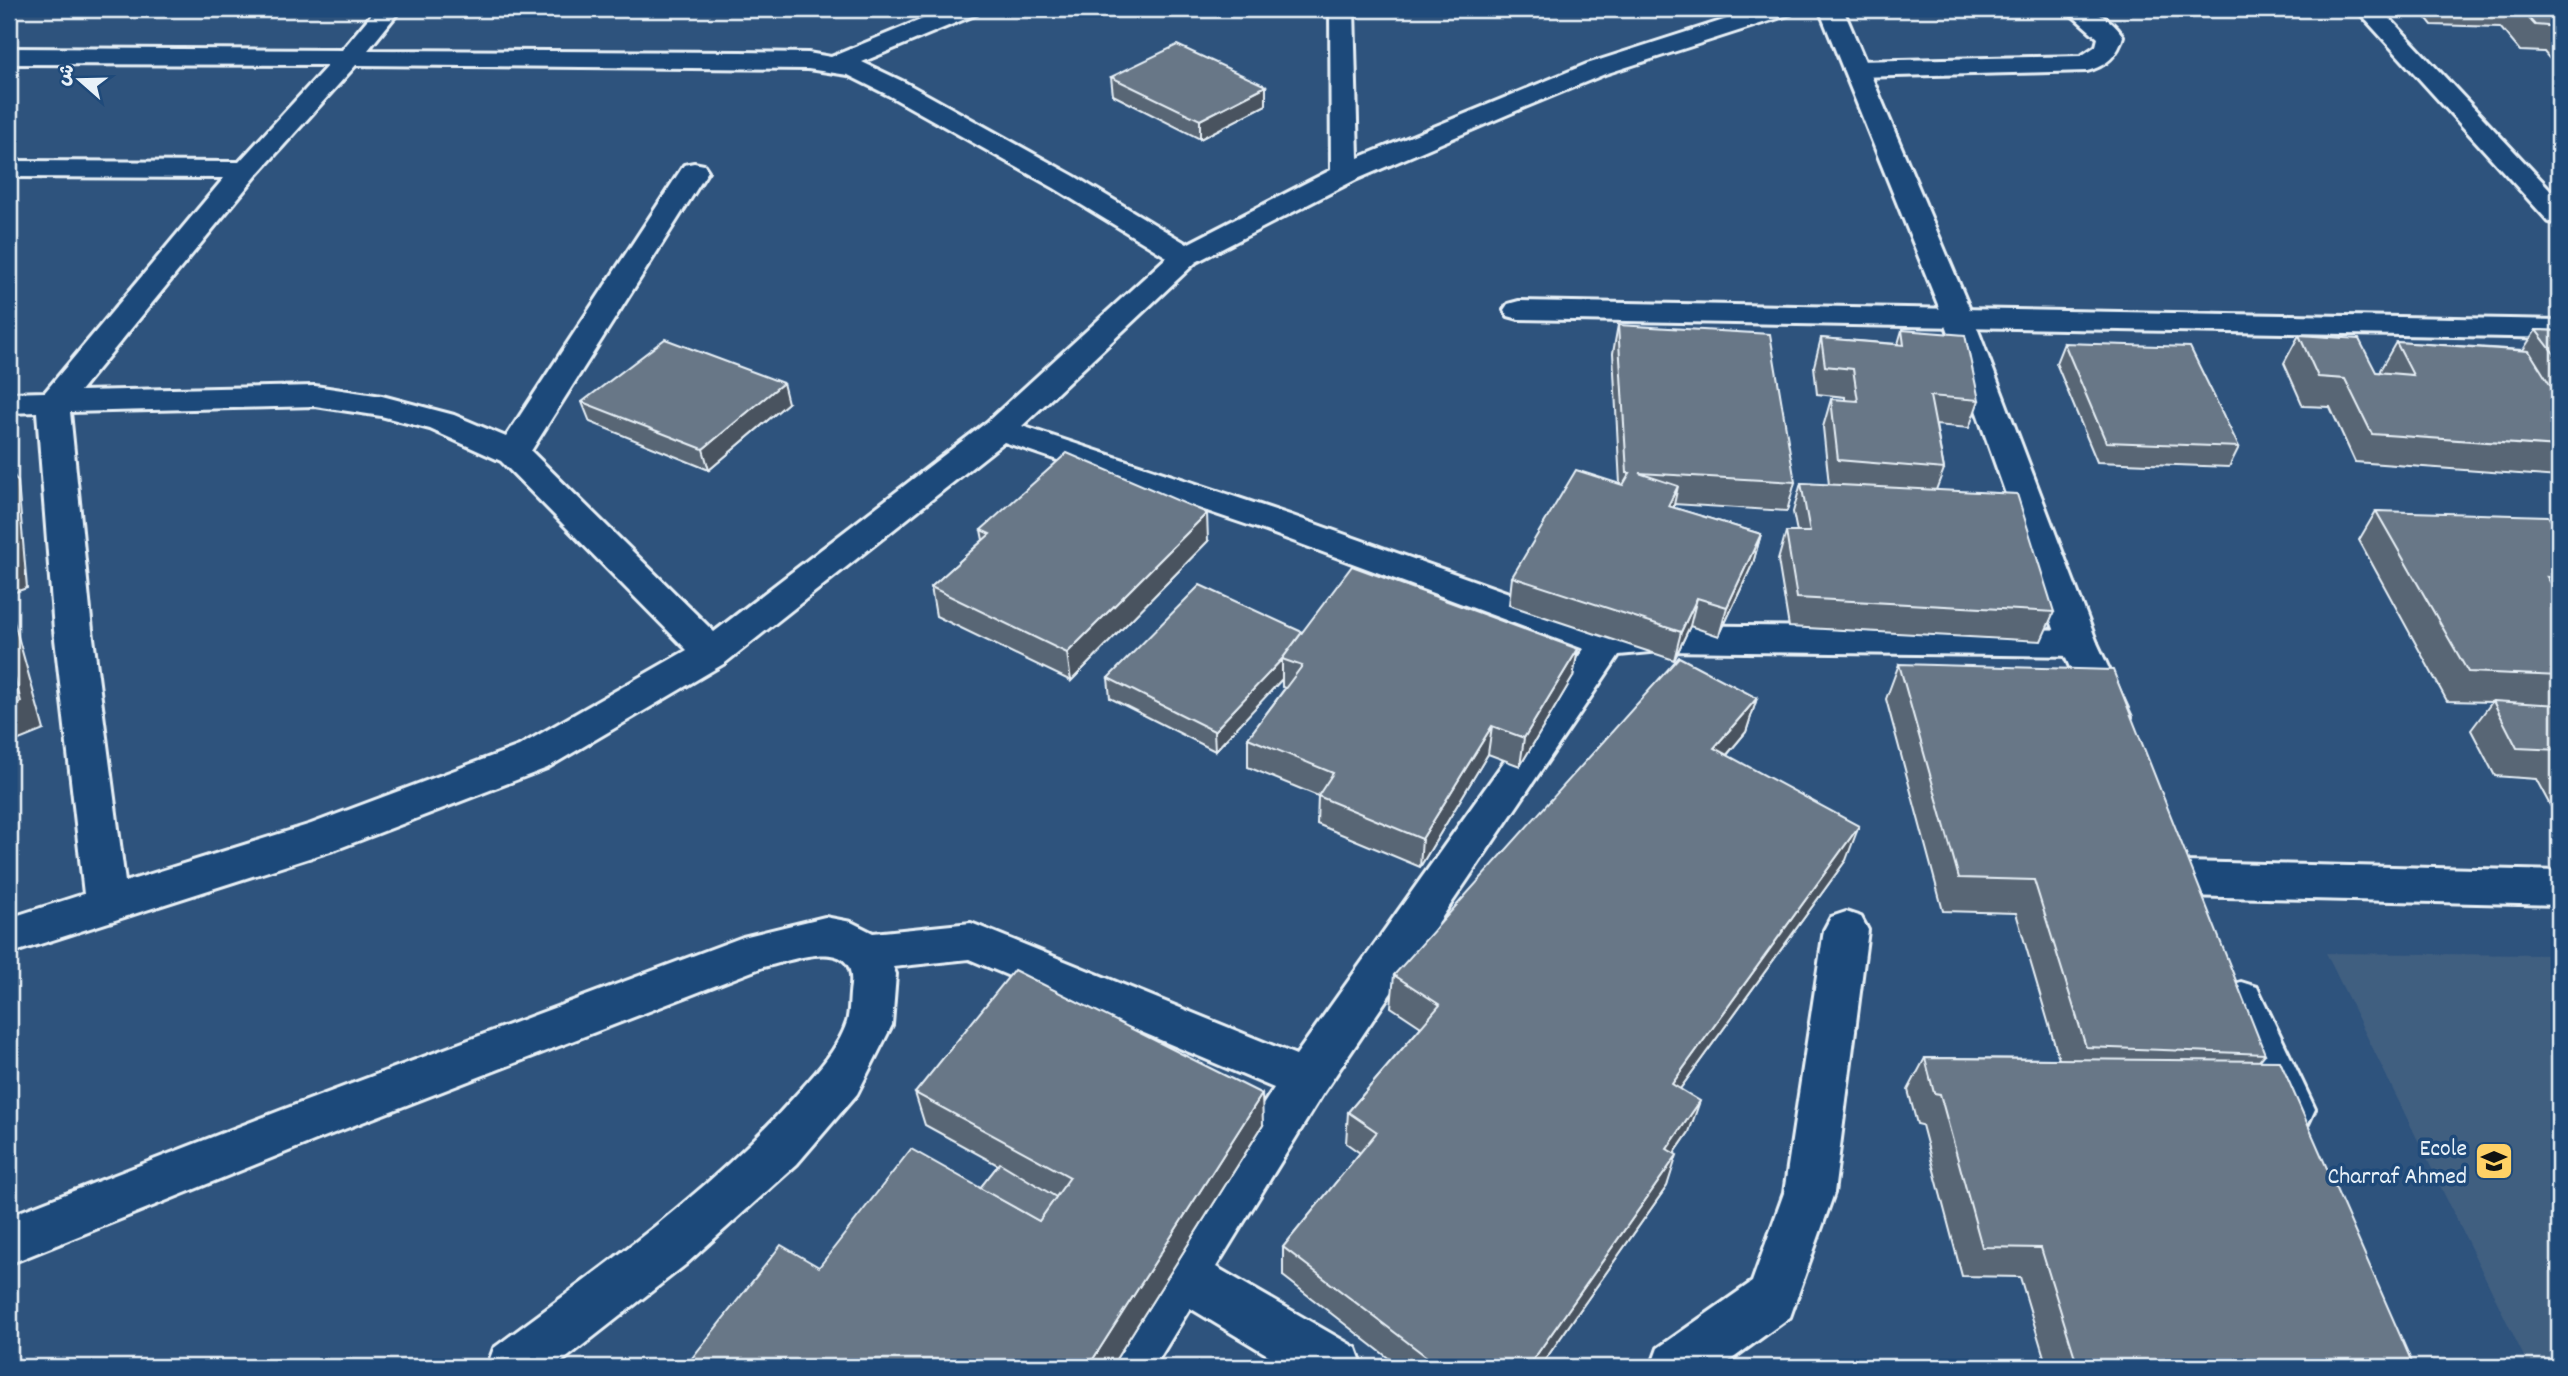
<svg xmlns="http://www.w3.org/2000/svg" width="2568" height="1376" viewBox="0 0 2568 1376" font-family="Dekko,'Playpen Sans Arabic',sans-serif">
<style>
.built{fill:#3f5e80}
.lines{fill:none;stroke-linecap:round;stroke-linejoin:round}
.street-casing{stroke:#e8f1f8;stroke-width:6}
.secondary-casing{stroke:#e8f1f8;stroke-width:6}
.street{fill:#1f4a7a;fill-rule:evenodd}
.secondary{fill:#1f4a7a;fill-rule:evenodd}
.wall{fill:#596674;stroke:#e8f1f8;stroke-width:2}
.shaded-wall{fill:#49535e;stroke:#e8f1f8;stroke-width:2}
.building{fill:#687787;stroke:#e8f1f8;stroke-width:2}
.labels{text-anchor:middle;stroke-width:7;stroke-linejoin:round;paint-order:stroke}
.near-poi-label{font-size:24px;fill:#e8f1f8;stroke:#1f4a7a;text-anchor:end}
</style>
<rect width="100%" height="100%" fill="#2e537d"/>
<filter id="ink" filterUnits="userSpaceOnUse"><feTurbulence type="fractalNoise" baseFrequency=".0143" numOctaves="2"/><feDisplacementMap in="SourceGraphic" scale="14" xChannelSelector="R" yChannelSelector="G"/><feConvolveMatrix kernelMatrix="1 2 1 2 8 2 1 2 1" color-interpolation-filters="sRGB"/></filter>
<g filter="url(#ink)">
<path class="built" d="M 2326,953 L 2559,955 L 2559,1367 L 2529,1367 Z"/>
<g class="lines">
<g class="street-casing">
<g id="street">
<path d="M 376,9 L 401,9 L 368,50 L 740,52 L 808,53 L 831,57 L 947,9 L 980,9 L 977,14 L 862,62 L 906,83 L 1074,176 L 1187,244 L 1331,170 L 1330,9 L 1354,9 L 1358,158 L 1587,64 L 1758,9 L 1794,9 L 1791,14 L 1605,74 L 1525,107 L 1355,180 L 1196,262 L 1022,426 L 1290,515 L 1610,629 L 1661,625 L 2078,630 L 2091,634 L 2097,643 L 2091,652 L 2078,656 L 1661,651 L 1619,655 L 1322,1095 L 1216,1267 L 1356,1348 L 1363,1367 L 1288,1367 L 1190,1308 L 1154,1367 L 1098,1367 L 1105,1348 L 1274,1088 L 969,959 L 893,967 L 896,974 L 892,1025 L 857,1094 L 797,1164 L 685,1265 L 555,1367 L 487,1367 L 494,1348 C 598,1270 709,1194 795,1096 C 814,1075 838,1050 847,1022 C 850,1011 849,997 851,985 C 856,934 791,961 763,967 L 316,1140 L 9,1264 L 9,1216 L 282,1110 L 743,937 L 825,917 L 851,922 L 873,933 L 971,923 L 1296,1055 L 1584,649 L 1266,531 L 1004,442 L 725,663 L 547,768 L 337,849 L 9,954 L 9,918 L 84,894 L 54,630 L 37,412 L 9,413 L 9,393 L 45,392 L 224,178 L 9,177 L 9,161 L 239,162 L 328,65 L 9,64 L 9,48 L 342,50 ZM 356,65 L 808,69 L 848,75 L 888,95 L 1054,188 L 1167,257 L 987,422 L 714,632 L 531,451 L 708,171 L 704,165 L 694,163 L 684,165 L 506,437 L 454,415 L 382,396 L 315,386 L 80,391 L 256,176 ZM 315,406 L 381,416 L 430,429 L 501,461 L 687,650 L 519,746 L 311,824 L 125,882 L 92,630 L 70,412 Z"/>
<path d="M 2065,9 C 2090,8 2108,14 2123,36 C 2118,55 2107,66 2087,71 L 1856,77 L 1847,74 L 1843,69 L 1847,64 L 1856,61 L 2081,56 L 2096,46 L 2098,38 Z"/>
<path d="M 2356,9 L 2381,9 L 2559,199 L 2559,225 L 2549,222 Z"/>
<path d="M 1519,301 L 2559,320 L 2559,338 L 1519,319 L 1508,316 L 1504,310 L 1508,304 Z"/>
<path d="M 2184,862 L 2559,871 L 2559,905 L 2184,896 L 2169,891 L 2163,879 L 2169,867 Z"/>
<path d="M 1846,912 L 1861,917 L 1868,930 L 1834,1193 L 1790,1317 L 1721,1367 L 1651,1367 L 1658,1348 L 1752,1282 L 1784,1193 L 1824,930 L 1831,917 Z"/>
</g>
</g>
<g class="secondary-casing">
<g id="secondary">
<path d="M 1819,9 L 1843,9 L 1973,317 L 2097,643 L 2131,717 L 2125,727 L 2111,732 L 2097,727 L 2059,643 L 1943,317 Z"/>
<path d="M 2241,982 L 2257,987 L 2308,1094 L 2315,1109 L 2308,1124 L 2291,1130 L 2274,1124 L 2218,1001 L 2225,987 Z"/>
</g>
</g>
<use href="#street" class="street"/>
<use href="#secondary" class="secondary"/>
</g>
<g class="wall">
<path d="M 2419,9 L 2559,9 L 2559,70 L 2544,52 L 2520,51 L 2500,27 L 2432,25 Z"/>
<path d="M 1111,77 L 1266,86 L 1266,105 L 1200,139 L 1113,95 Z"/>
<path d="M 1618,325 L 1795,482 L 1787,511 L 1674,504 L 1674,508 L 1761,534 L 1753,563 L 1719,636 L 1690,626 L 1674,660 L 1509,605 L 1512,577 L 1620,484 L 1613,353 Z"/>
<path d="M 1902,330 L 1979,400 L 1969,428 L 1936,425 L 1944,469 L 1936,490 L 2054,612 L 2041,641 L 1789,627 L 1778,560 L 1786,532 L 1797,532 L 1793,512 L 1801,483 L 1829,485 L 1823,427 L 1831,399 L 1845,400 L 1845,397 L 1817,394 L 1814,366 L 1821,338 L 1898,344 Z"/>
<path d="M 2536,330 L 2559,331 L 2559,477 L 2355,462 L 2330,407 L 2303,406 L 2284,363 L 2299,335 L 2376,372 L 2381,373 L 2380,370 L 2396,342 L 2523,350 Z"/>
<path d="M 2064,343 L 2239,447 L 2229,467 L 2097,462 L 2056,363 Z"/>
<path d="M 582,402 L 788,403 L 709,470 L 590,422 Z"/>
<path d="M 2376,511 L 2559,533 L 2559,822 L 2536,779 L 2495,776 L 2471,730 L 2492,702 L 2447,701 L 2359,540 Z"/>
<path d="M 981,530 L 1208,541 L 1071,681 L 936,616 L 931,587 L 983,540 Z"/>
<path d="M 1302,632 L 1578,649 L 1573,677 L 1520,766 L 1488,754 L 1420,867 L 1317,824 L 1318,796 L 1248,767 L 1248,738 L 1285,688 L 1282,687 L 1282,679 L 1215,751 L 1110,698 L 1108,678 Z"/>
<path d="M 1899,664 L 2265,1054 L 2260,1060 L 2414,1367 L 2047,1367 L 2020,1277 L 1962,1276 L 1922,1125 L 1917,1124 L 1908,1090 L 1925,1058 L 2059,1059 L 2016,913 L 1943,911 L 1886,699 Z"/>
<path d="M 1757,698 L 1746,732 L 1727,755 L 1846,860 L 1680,1089 L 1689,1132 L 1674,1154 L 1667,1186 L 1540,1367 L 1400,1367 L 1283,1276 L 1283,1247 L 1360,1153 L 1346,1143 L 1348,1112 L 1421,1027 L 1391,1007 L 1394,975 Z"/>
<path d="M 915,1093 L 1263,1125 L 1111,1367 L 685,1367 L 819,1267 L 980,1188 L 998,1165 L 925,1125 Z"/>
</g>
<g class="shaded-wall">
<path d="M 1266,86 L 1266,105 L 1200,139 L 1200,120 Z"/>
<path d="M 783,383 L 788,403 L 709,470 L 703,449 Z"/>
<path d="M 9,468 L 18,482 L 27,588 L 9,594 Z"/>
<path d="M 1678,486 L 1672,514 L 1668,506 Z"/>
<path d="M 1207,513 L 1208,541 L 1071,681 L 1067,653 Z"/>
<path d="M 1761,534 L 1753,563 L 1719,636 L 1727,607 Z"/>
<path d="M 1697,598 L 1690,626 L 1674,660 L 1681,632 Z"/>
<path d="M 9,604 L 44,730 L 9,744 Z"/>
<path d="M 1578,649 L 1573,677 L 1520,766 L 1524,738 Z"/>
<path d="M 1282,659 L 1282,679 L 1215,751 L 1214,731 Z"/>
<path d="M 1757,698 L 1746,732 L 1704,782 L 1714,748 Z"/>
<path d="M 1492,726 L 1488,754 L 1420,867 L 1422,839 Z"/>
<path d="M 1859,826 L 1846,860 L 1661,1115 L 1672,1084 Z"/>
<path d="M 1262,1094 L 1263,1125 L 1111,1367 L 1088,1367 Z"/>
<path d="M 1700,1101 L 1689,1132 L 1656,1180 L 1667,1149 Z"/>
<path d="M 1677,1155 L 1667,1186 L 1540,1367 L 1528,1367 Z"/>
</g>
<g class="building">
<path d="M 2520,9 L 2559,9 L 2559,27 L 2535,25 Z"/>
<path d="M 1177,45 L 1266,86 L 1200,120 L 1111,77 Z"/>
<path d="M 1618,325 L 1770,334 L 1795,482 L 1639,473 L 1678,486 L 1668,506 L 1761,534 L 1727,607 L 1697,598 L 1681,632 L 1512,577 L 1576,470 L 1623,485 L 1630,473 L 1627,473 Z"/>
<path d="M 1902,330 L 1965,335 L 1979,400 L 1930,396 L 1944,469 L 1838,460 L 1831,399 L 1858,401 L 1853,369 L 1825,366 L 1821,338 L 1904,345 Z"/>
<path d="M 2536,330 L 2559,331 L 2559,360 Z"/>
<path d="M 2299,335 L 2359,339 L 2376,372 L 2413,375 L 2396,342 L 2529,351 L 2559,399 L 2559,447 L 2372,434 L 2345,379 L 2318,377 Z"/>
<path d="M 665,339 L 783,383 L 703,449 L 582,402 Z"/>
<path d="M 2064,343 L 2190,347 L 2239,447 L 2106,442 Z"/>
<path d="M 1067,453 L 1207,513 L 1067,653 L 931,587 L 990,534 L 981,530 Z"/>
<path d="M 1801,483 L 2017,494 L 2054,612 L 1797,598 L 1786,532 L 1810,532 Z"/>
<path d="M 2376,511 L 2548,516 L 2559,533 L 2559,578 L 2547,577 L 2559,596 L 2559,676 L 2468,672 Z"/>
<path d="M 1352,566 L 1578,649 L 1524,738 L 1492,726 L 1422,839 L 1318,796 L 1333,773 L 1248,738 L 1302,666 L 1282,659 Z"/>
<path d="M 1200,585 L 1302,632 L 1282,659 L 1214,731 L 1108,678 Z"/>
<path d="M 9,655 L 21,702 L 9,707 Z"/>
<path d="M 1679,657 L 1757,698 L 1714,748 L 1859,826 L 1672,1084 L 1700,1101 L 1667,1149 L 1677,1155 L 1528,1367 L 1440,1367 L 1283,1247 L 1377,1132 L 1348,1112 L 1440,1005 L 1394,975 Z"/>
<path d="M 1899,664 L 2113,670 L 2265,1054 L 2086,1047 L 2034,880 L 1959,878 Z"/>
<path d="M 2493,701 L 2559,705 L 2559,750 L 2517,748 Z"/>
<path d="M 1014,970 L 1262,1094 L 1088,1367 L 685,1367 L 781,1245 L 819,1267 L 911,1149 L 1039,1221 L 1070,1177 L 915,1093 Z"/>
<path d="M 1925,1058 L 2280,1061 L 2414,1367 L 2078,1367 L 2041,1248 L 1982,1247 L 1940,1094 L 1934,1093 Z"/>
<path d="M 1000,1163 L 1056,1197 L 1039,1221 L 980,1188 Z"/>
</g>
</g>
<defs>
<g id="school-square" transform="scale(2.0125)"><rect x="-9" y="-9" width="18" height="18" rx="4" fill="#ffd166" stroke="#1f4a7a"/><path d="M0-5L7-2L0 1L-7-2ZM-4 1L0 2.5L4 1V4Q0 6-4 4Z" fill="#111"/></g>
</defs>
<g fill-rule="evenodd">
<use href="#school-square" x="2494" y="1161"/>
</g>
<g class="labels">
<g class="near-poi-label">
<text x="2467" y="1155">Ecole<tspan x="2467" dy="28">Charraf Ahmed</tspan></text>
</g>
</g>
<rect width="2568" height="1376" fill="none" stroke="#1f4a7a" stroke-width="35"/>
<rect x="18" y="18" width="2533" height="1341" fill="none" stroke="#e8f1f8" stroke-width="2.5" filter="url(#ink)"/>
<g transform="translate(80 80) rotate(290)" stroke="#1f4a7a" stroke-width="5" paint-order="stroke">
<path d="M0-5L12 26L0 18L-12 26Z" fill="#e8f1f8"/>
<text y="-10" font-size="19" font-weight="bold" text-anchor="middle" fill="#e8f1f8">ش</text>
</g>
</svg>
